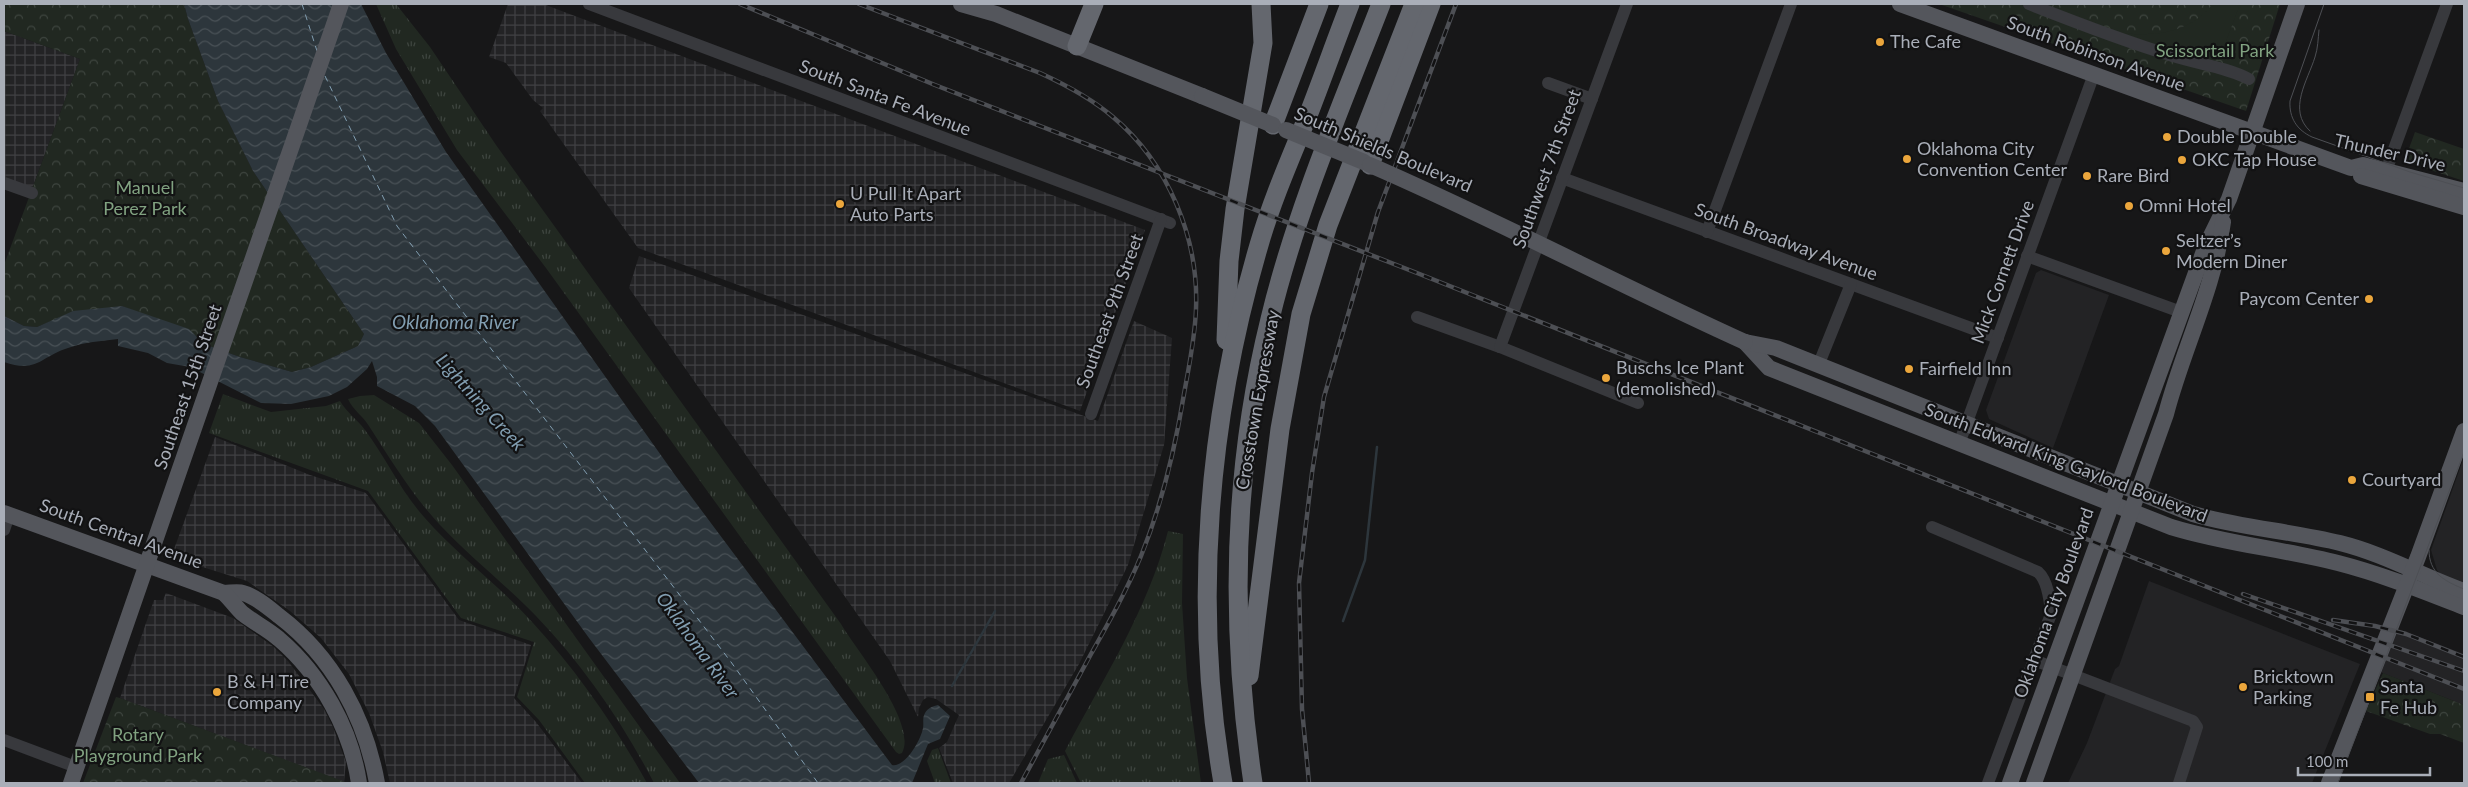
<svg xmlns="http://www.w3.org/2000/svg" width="2468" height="787" viewBox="0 0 2468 787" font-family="Lato,sans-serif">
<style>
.built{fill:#232325}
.industrial{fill:url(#industrial-grid)}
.grass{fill:url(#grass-tufts)}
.park{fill:url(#park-crowns)}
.garden{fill:#212821}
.water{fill:url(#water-waves)}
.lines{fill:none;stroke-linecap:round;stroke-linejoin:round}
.stream{stroke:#2d363c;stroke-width:2.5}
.ferry{stroke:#829eb1;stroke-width:1;stroke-dasharray:6 5;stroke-linecap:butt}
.minor{stroke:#38393d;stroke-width:12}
.major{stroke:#54565c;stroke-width:16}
.highway{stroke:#64676e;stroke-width:19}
.tram{stroke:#4d4f54;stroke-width:1}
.rail-casing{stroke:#4d4f54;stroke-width:4.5}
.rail{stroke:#121213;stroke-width:2.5;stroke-dasharray:8;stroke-linecap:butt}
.major-bridge{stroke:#54565c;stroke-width:16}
.poi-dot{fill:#eba63c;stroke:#121213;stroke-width:2}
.labels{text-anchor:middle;stroke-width:4.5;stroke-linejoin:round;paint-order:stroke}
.poi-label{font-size:18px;fill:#a9aeb8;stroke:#121213;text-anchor:start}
.park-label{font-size:18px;fill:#81a281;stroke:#121213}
.street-label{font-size:18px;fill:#a9aeb8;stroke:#121213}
.water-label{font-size:19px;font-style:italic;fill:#829eb1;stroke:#121213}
</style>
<defs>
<pattern id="industrial-grid" width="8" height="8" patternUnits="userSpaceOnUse" patternTransform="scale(1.25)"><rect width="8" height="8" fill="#232325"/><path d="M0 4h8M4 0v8" fill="none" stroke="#404043"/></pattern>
<pattern id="grass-tufts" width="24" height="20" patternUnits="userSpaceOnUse" patternTransform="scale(1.25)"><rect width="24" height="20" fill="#212821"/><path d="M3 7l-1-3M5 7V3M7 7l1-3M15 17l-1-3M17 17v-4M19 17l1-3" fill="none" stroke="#3e453f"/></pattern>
<pattern id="park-crowns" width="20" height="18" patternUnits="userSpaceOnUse" patternTransform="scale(1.25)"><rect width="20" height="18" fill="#212821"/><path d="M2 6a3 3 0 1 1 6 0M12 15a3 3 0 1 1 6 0" fill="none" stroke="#3e453f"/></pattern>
<pattern id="water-waves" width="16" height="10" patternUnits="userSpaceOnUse" patternTransform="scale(1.25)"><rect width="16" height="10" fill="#2d363c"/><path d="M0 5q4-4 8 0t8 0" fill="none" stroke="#495156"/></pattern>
</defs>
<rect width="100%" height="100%" fill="#171718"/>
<g class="built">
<path d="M 2041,270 L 2109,295 L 2053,448 L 1989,419 L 1986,410 L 2036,273 Z"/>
<path d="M 2464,457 L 2464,586 L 2442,576 L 2437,570 L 2431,550 Z"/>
<path d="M 2149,581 L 2360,664 L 2312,783 L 2068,783 L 2087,743 L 2115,669 L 2119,666 Z"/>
<path d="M 2393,627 L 2464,654 L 2464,705 L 2375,670 Z"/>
</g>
<g class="industrial">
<path d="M 508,4 L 543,4 L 1145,230 L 1080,411 L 638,248 L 540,111 L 543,108 L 533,100 L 506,63 L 489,57 Z"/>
<path d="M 4,31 L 80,59 L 32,189 L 4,178 Z"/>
<path d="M 639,256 L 1098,421 L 1134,321 L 1172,338 L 1164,445 L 1128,565 L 1079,664 L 1009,783 L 953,783 L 939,748 L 947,742 L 959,715 L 936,699 L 928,697 L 923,700 L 919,708 L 918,717 L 890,661 L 629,288 Z"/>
<path d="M 215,437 L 310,475 L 366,493 L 459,620 L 531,645 L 514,698 L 536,722 L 582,783 L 390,783 L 383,752 L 369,713 L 349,674 L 321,638 L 290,611 L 247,581 L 196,565 L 173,552 Z"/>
<path d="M 166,593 L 233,618 L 274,647 L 288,661 L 324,709 L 333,727 L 346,762 L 344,782 L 120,698 L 154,600 L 163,600 Z"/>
</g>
<g class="grass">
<path d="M 376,4 L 396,4 L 430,47 L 496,145 L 841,624 C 856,650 918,723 902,753 L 899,754 L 896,752 L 546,268 L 457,150 L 396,49 Z"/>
<path d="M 223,394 L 271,412 L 326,406 L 340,401 C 347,413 357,419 365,430 C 386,458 400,490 424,517 C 457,555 499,585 533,623 C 577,671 615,726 647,783 L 585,783 L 539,720 L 517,697 L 534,642 L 461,618 L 368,491 L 209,433 Z"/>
<path d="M 374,395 L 419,423 L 452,465 L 680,783 L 654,783 C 623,723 583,665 536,616 C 505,584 470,557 440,525 C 412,495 391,460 369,426 C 363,416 353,410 348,399 L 360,396 Z"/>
<path d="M 1168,531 L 1183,534 L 1182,603 L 1187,678 L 1201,783 L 1081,783 L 1065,751 C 1103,679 1148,610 1168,531 Z"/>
<path d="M 938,748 L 951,783 L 935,783 L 927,761 L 932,750 Z"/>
<path d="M 1064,755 L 1077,783 L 1038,783 L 1048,759 Z"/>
</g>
<g class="park">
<path d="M 4,4 L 184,4 L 188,19 L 218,101 L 253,171 L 364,334 L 358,346 L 311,367 L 292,372 L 240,357 L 204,344 L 192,334 L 122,306 L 61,317 L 37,327 L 24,326 L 4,316 L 4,265 L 80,59 L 4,31 Z"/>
<path d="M 1939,4 L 2280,4 L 2246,111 Z"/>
<path d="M 2415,132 L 2464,149 L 2464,181 L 2409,163 L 2407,154 Z"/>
<path d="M 2383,673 L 2464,705 L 2464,743 L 2440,734 L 2430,734 L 2366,711 Z"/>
<path d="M 116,697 L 120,698 L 348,783 L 83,783 Z"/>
</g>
<path class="garden" d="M 2213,4 L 2240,4 L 2219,60 L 2121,37 L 2123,33 C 2158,37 2190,32 2213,4 Z"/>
<path class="water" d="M 184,4 L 361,4 L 386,53 L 446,152 L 675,475 L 892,765 C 905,768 921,740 923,728 C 924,723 922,718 925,713 C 928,708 933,706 938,705 L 950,716 L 940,739 L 928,744 L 912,783 L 699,783 L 589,638 L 435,426 L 415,406 L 377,386 L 377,377 L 372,361 L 367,369 L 347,387 L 329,396 L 291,404 L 261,403 L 190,367 L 167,363 L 148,353 L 118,346 L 118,339 C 101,341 85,342 68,348 C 41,356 37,374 4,362 L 4,316 L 24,326 L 37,327 L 73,311 L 122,306 L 189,329 L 204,344 L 240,357 L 292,372 L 311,367 L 358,346 L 364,334 L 253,171 L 218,101 L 188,19 Z"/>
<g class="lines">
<g class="stream">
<path d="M 1343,621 L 1365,560 L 1377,447"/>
<path d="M 952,686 L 995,611"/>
</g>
<g class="ferry">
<path d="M 302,4 L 317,51"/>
<path d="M 325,76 L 397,226 L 731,662 L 818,783"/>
</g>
<g class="minor">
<path d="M 589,4 L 1170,223"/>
<path d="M 2029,4 C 2077,23 2124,41 2173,56 C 2198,64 2226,67 2249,79"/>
<path d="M 1548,83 L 1592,99"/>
<path d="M 2386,171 L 2447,4"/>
<path d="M 1562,178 L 1998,338"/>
<path d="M 4,183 L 32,193"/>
<path d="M 1707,232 L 1791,4"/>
<path d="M 2027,256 L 2181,312"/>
<path d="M 1417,317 L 1500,347 L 1638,403"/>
<path d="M 1500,347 L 1627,4"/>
<path d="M 1818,366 L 1851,284"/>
<path d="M 1091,414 L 1161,219"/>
<path d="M 1959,444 L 2094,74"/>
<path d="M 1932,527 L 2038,572 C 2048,581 2050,601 2051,614 L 1988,783"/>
<path d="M 4,530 L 9,515"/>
<path d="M 2034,660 L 2193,721 L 2197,727 L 2179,783"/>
<path d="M 4,740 L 76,767"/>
</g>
<g class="major">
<path d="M 961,4 L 996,14 L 1202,96"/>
<path d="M 1900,4 L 2351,168 L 2363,165 L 2464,191"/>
<path d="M 2361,176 L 2464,207"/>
<path d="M 1745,342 L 1769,368 L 2171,527 C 2226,544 2283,549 2338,563 C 2381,574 2423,591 2464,607"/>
<path d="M 1745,342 L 1776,348 L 2193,514 C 2241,528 2291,531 2340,543 C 2384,554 2422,576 2464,591"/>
<path d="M 4,513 L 224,593 C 230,593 238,591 243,593 C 255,596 269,608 279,616 C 333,657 365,717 377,783"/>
<path d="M 224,593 C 230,599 236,607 242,613 C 253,622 268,629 279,639 C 321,675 351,729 359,783"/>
<path d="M 71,783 L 341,4"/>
<path d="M 2010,783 L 2205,248 L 2229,199 L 2297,4"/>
<path d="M 2034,783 L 2166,414 C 2183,349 2214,289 2223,222"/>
<path d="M 2329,783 L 2418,557 L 2464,431"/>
</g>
<g class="highway">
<path d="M 1077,46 L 1094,4"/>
<path d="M 1273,125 L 1319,4"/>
<path d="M 1370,165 L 1431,4"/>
<path d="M 1226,340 L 1229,261 L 1235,209 L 1263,43 L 1261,4"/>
<path d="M 1249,676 L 1280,429 L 1301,314 L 1328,225 L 1414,4"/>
<path d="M 1223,783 C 1192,605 1208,418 1259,245 C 1272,200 1291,157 1309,113 C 1323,77 1336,40 1350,4"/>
<path d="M 1253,783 C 1230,628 1232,472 1270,319 C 1296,211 1341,107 1381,4"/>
</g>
<g class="tram">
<path d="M 2324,4 L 2290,101 C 2289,118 2297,130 2312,137 L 2410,172 L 2464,188"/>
<path d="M 2310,131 C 2287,110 2308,80 2315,57 C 2318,48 2318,39 2319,30"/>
<path d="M 2429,550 C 2429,573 2444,581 2464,589"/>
<path d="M 2338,783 L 2464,452"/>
</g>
<g class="rail-casing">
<g id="rail">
<path d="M 740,4 L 935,85 L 1417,273 L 2464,689"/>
<path d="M 859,4 L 1040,73 C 1066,85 1091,98 1113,117 C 1168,163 1199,238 1196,309 C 1195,338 1189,366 1184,394 C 1175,449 1162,504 1141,556 C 1127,590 1109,622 1091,654 C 1068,697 1044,740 1021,783"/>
<path d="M 2243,594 L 2464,671"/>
<path d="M 2333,620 L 2375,626 L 2406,634 L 2464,657"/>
<path d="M 1309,783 L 1302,709 L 1299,583 L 1312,473 L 1324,397 L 1378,212 L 1456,4"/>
</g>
</g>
<use href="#rail" class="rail"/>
<g class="major-bridge">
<path d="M 1202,96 L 1273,125"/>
<path d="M 1286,130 L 1364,162"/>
<path d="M 1370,165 C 1497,220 1619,285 1745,342"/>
</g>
</g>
<g class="poi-dot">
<circle cx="1880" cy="42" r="5"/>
<circle cx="2167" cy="137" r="5"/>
<circle cx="1907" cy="159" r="5"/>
<circle cx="2182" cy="160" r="5"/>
<circle cx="2087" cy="176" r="5"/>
<circle cx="840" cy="204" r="5"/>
<circle cx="2129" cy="206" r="5"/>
<circle cx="2166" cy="251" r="5"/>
<circle cx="2369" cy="299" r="5"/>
<circle cx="1909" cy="369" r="5"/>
<circle cx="1606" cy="378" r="5"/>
<circle cx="2352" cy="480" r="5"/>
<circle cx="2243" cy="687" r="5"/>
<circle cx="217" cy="692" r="5"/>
<rect x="2365" y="692" width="10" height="10" rx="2.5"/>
</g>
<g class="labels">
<g class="poi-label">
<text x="1890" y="48">The Cafe</text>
<text x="2177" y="143">Double Double</text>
<text x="1917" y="155">Oklahoma City<tspan x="1917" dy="21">Convention Center</tspan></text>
<text x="2192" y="166">OKC Tap House</text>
<text x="2097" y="182">Rare Bird</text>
<text x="850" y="200">U Pull It Apart<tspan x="850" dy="21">Auto Parts</tspan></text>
<text x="2139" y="212">Omni Hotel</text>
<text x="2176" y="247">Seltzer’s<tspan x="2176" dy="21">Modern Diner</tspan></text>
<text x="2359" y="305" text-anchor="end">Paycom Center</text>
<text x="1616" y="374">Buschs Ice Plant<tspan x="1616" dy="21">(demolished)</tspan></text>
<text x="1919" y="375">Fairfield Inn</text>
<text x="2362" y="486">Courtyard</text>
<text x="2253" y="683">Bricktown<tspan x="2253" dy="21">Parking</tspan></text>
<text x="227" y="688">B &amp; H Tire<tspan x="227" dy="21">Company</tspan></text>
<text x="2380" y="693">Santa<tspan x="2380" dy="21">Fe Hub</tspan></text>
</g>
<g class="park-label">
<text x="2215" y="57">Scissortail Park</text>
<text x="145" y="194">Manuel<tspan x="145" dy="21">Perez Park</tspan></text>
<text x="138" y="741">Rotary<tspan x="138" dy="21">Playground Park</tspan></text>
</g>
<g class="street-label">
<text transform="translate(2096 54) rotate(20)" y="6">South Robinson Avenue</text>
<text transform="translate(885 98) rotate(21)" y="6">South Santa Fe Avenue</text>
<text transform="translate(1383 150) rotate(23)" y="6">South Shields Boulevard</text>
<text transform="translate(2390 153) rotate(13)" y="6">Thunder Drive</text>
<text transform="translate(1547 169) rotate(-70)" y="6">Southwest 7th Street</text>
<text transform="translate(1786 242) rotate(20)" y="6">South Broadway Avenue</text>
<text transform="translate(2003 272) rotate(-70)" y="6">Mick Cornett Drive</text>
<text transform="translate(1110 311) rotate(-70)" y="6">Southeast 9th Street</text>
<text transform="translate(188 387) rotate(-71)" y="6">Southeast 15th Street</text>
<text transform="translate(1258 400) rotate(-80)" y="6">Crosstown Expressway</text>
<text transform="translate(2066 463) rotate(21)" y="6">South Edward King Gaylord Boulevard</text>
<text transform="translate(121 534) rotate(20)" y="6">South Central Avenue</text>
<text transform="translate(2054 603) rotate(-70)" y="6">Oklahoma City Boulevard</text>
</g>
<g class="water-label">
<text x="455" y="329">Oklahoma River</text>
<text transform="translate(481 402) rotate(48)" y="7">Lightning Creek</text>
<text transform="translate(698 645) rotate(54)" y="7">Oklahoma River</text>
</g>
</g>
<rect width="2468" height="787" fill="none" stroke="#a9aeb8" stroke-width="10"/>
<path d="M2298 767v8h132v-8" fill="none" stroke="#a9aeb8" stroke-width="2.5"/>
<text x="2306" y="767" font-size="15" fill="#a9aeb8" stroke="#121213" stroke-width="4" paint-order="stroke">100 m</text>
</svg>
